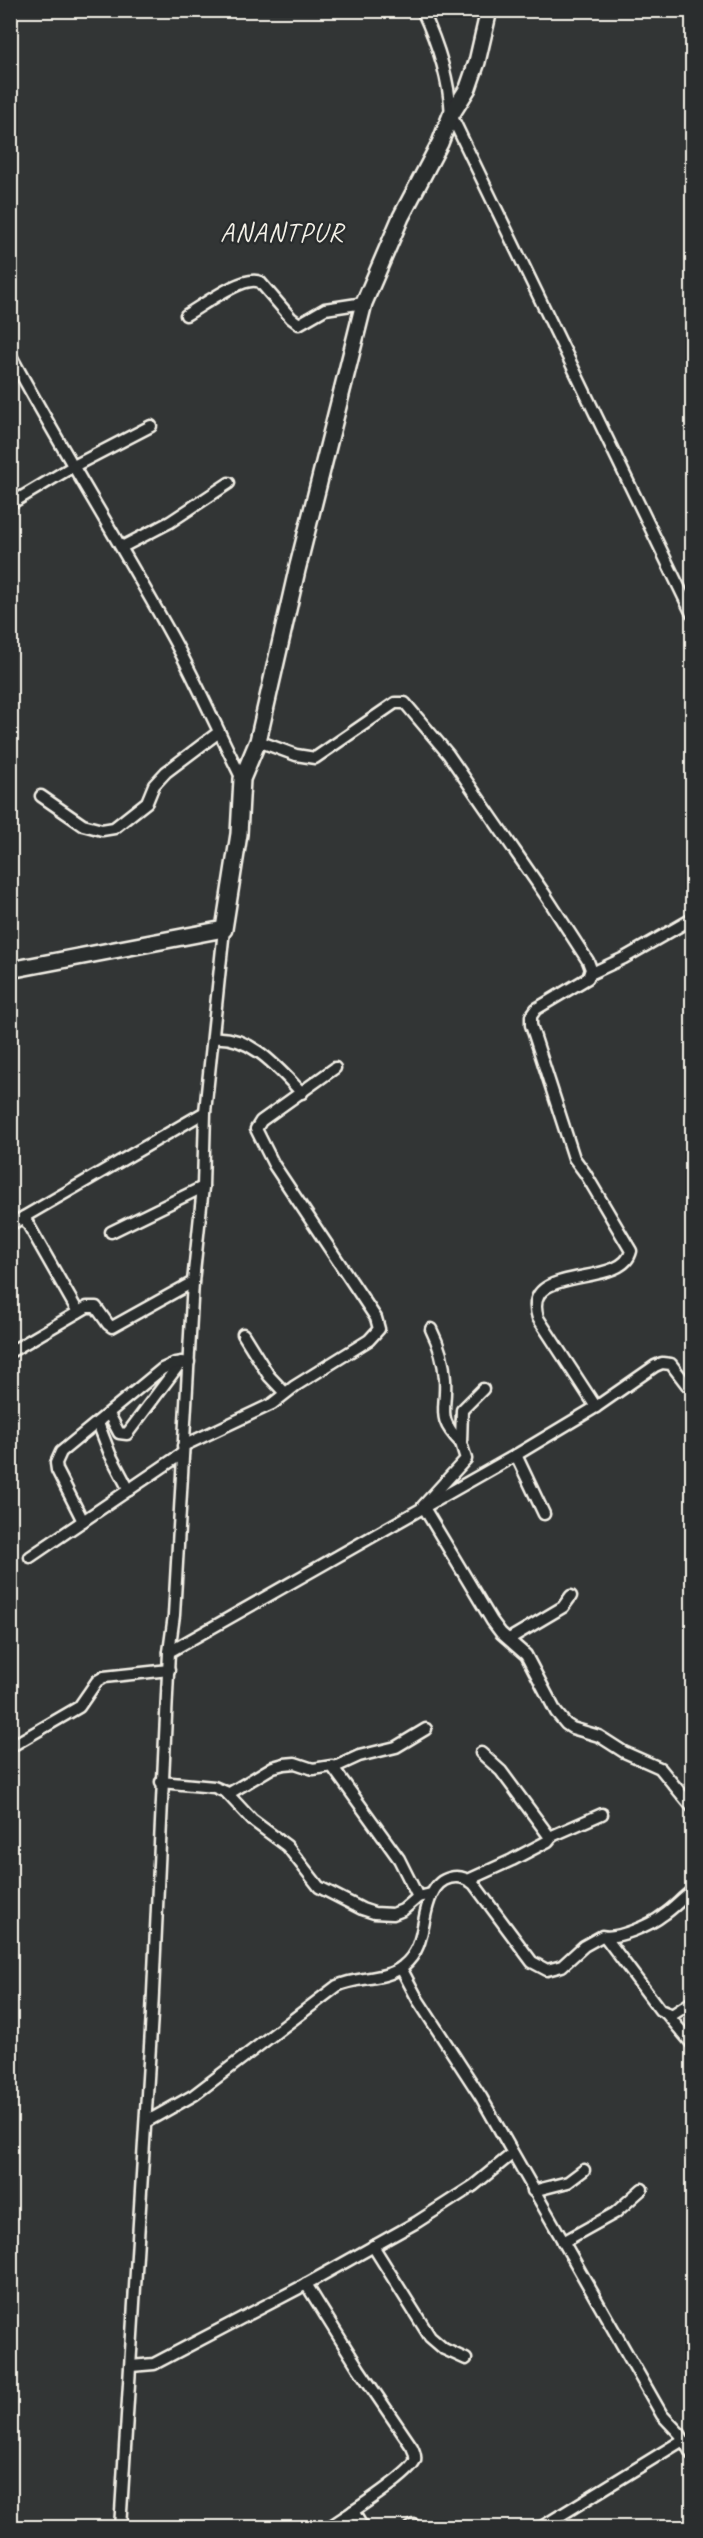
<svg xmlns="http://www.w3.org/2000/svg" width="703" height="2538" viewBox="0 0 703 2538" font-family="Caveat,sans-serif">
<style>
.lines{fill:none;stroke-linecap:round;stroke-linejoin:round}
.street-casing{stroke:#f4f1e8;stroke-width:15}
.secondary-casing{stroke:#f4f1e8;stroke-width:20}
.street{stroke:#2a2d2e;stroke-width:10}
.secondary{stroke:#2a2d2e;stroke-width:15}
.labels{text-anchor:middle;stroke-width:5;stroke-linejoin:round;paint-order:stroke}
.quarter-label{font-size:27px;letter-spacing:1.5px;fill:#f4f1e8;stroke:#2a2d2e}
</style>
<rect width="100%" height="100%" fill="#323535"/>
<filter id="ink" filterUnits="userSpaceOnUse"><feTurbulence type="fractalNoise" baseFrequency=".0167" numOctaves="2"/><feDisplacementMap in="SourceGraphic" scale="12" xChannelSelector="R" yChannelSelector="G"/><feConvolveMatrix kernelMatrix="1 2 1 2 8 2 1 2 1" color-interpolation-filters="sRGB"/></filter>
<g filter="url(#ink)">
<g class="lines">
<g class="street-casing">
<g id="street">
<path d="M 422,10 C 438,44 449,77 451,115 L 692,614"/>
<path d="M 186,315 C 202,306 244,274 260,282 L 291,318 L 299,324 L 325,309 L 364,303"/>
<path d="M 10,354 C 61,449 119,541 171,635 C 197,682 218,731 242,779"/>
<path d="M 10,504 L 72,467 L 151,426"/>
<path d="M 122,547 L 170,522 L 229,483"/>
<path d="M 258,741 L 296,755 L 315,758 L 395,703 L 405,703 L 448,754 L 544,893 L 588,961 L 591,969 L 588,978 L 536,1009 L 531,1016 L 531,1025 L 574,1158 L 585,1173 L 631,1251 C 622,1290 520,1262 538,1318 L 596,1407"/>
<path d="M 41,796 L 83,825 L 102,830 L 114,828 L 147,802 L 154,785 L 166,772 L 219,732"/>
<path d="M 590,974 L 624,958 L 692,919"/>
<path d="M 214,1038 C 251,1035 278,1068 302,1093"/>
<path d="M 24,1217 L 78,1312"/>
<path d="M 10,1225 L 205,1112"/>
<path d="M 111,1232 L 203,1187"/>
<path d="M 431,1329 C 439,1345 444,1361 445,1379 C 447,1411 435,1416 461,1443"/>
<path d="M 243,1334 L 269,1376 L 285,1393"/>
<path d="M 10,1352 L 87,1307 L 96,1307 L 108,1324 L 112,1327 L 193,1282"/>
<path d="M 483,1389 L 462,1410 L 461,1443 L 466,1459 L 423,1506 L 492,1621 L 501,1633 L 526,1655 L 556,1712 L 566,1724 L 572,1728 L 599,1736 L 624,1752 L 660,1768 L 692,1807"/>
<path d="M 109,1414 L 119,1433 L 127,1434 L 181,1362"/>
<path d="M 98,1423 L 110,1454 L 129,1490"/>
<path d="M 183,1446 L 272,1404 L 295,1386 L 369,1340 L 379,1329 L 376,1318 L 274,1165 L 256,1129 L 261,1121 L 335,1068"/>
<path d="M 516,1455 L 544,1514"/>
<path d="M 83,1521 L 57,1470 L 56,1463 L 61,1452 L 162,1369 L 175,1363 L 189,1362"/>
<path d="M 30,1557 L 183,1453"/>
<path d="M 509,1639 L 563,1607 L 571,1596"/>
<path d="M 169,1652 L 516,1455 L 596,1407 L 655,1366 L 662,1363 L 671,1364 L 687,1385 L 692,1387"/>
<path d="M 10,1747 L 79,1707 L 97,1681 L 104,1677 L 169,1670"/>
<path d="M 335,1767 L 359,1756 L 396,1747 L 426,1729"/>
<path d="M 161,1782 L 214,1787 L 226,1792 L 252,1820 L 287,1846 L 319,1887 L 362,1909 L 374,1913 L 393,1914 L 403,1910 L 418,1897 L 431,1894"/>
<path d="M 228,1794 L 273,1767 L 284,1764 L 295,1763 L 313,1769 L 332,1766 L 399,1859 L 418,1897"/>
<path d="M 552,1836 L 602,1814"/>
<path d="M 468,1880 L 512,1860 L 548,1841 L 552,1836 L 549,1836 L 501,1771 L 481,1753"/>
<path d="M 606,1938 L 660,2010 L 672,2015 L 692,2002"/>
<path d="M 401,1968 L 418,2000 L 481,2097 L 662,2415 L 680,2434 L 692,2455"/>
<path d="M 666,2013 L 692,2044"/>
<path d="M 146,2122 L 194,2095 L 337,1986 C 358,1976 385,1981 403,1966 C 427,1947 420,1917 432,1894 C 440,1876 459,1872 474,1884 L 532,1962 L 547,1970 L 562,1966 L 584,1946 L 602,1936 C 617,1940 652,1924 663,1915 C 674,1908 682,1898 692,1891"/>
<path d="M 533,2191 L 568,2182 L 584,2170"/>
<path d="M 563,2242 L 615,2213 L 642,2189"/>
<path d="M 373,2246 L 430,2337 L 444,2349 L 466,2359"/>
<path d="M 306,2284 L 359,2369 L 412,2447 C 414,2451 416,2456 415,2461 C 409,2476 344,2517 328,2528"/>
<path d="M 131,2366 L 154,2364 L 299,2288 L 417,2222 L 473,2186 L 512,2154"/>
<path d="M 353,2511 L 363,2528"/>
<path d="M 120,2528 L 152,2014 L 169,1652 L 174,1615 L 193,1282 L 203,1187 L 205,1112 L 224,929"/>
<path d="M 410,2528 L 414,2525"/>
<path d="M 540,2528 L 683,2440"/>
</g>
</g>
<g class="secondary-casing">
<path id="secondary" d="M 10,970 L 224,929 L 239,834 L 242,779 L 258,741 L 297,570 L 364,303 L 401,217 L 440,143 L 451,115 L 468,88 L 477,62 L 489,10"/>
</g>
<use href="#street" class="street"/>
<use href="#secondary" class="secondary"/>
</g>
</g>
<g class="labels">
<g class="quarter-label">
<text x="282" y="241">ANANTPUR</text>
</g>
</g>
<rect width="703" height="2538" fill="none" stroke="#2a2d2e" stroke-width="36"/>
<rect x="18" y="18" width="667" height="2502" fill="none" stroke="#f4f1e8" stroke-width="2" filter="url(#ink)"/>
</svg>
